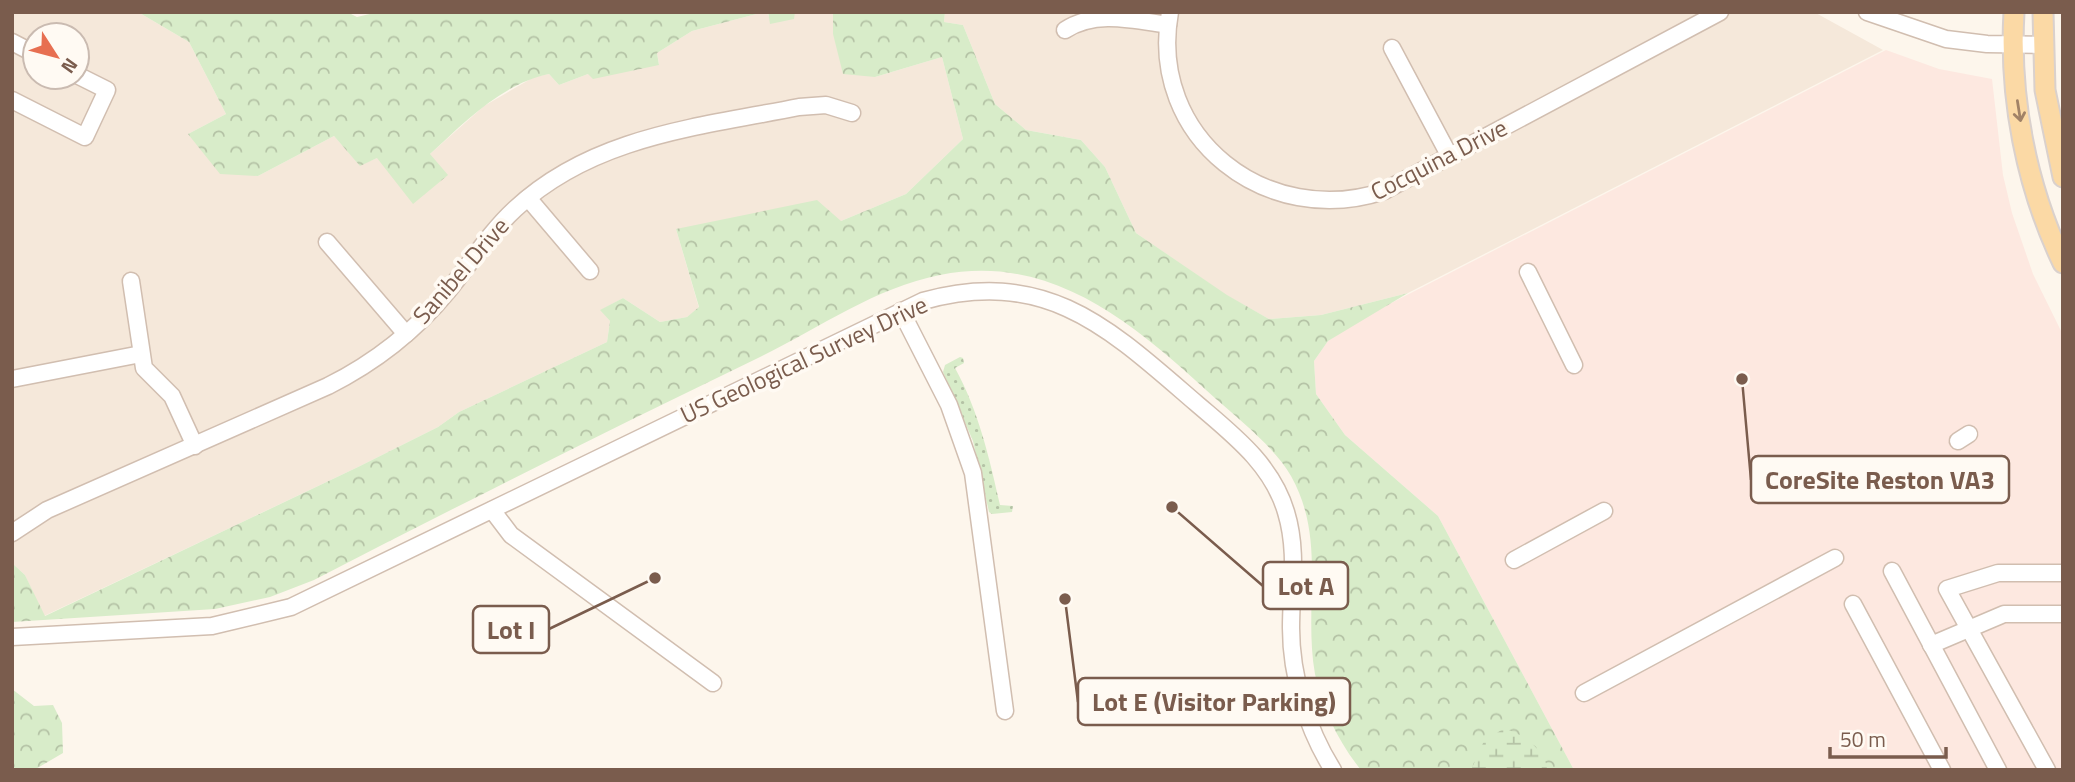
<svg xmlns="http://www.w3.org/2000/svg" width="2075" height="782" viewBox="0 0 2075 782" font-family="'Titillium Web',sans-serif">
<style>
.residential{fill:#f5e8da;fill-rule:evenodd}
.commercial{fill:#fde8e0}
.grass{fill:url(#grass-dots)}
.forest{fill:url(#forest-crowns)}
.wetland{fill:url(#wetland-marsh)}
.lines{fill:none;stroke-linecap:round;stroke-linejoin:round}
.minor-casing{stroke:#d1beb0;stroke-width:19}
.major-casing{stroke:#dad1cd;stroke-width:23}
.minor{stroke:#fff;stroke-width:16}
.major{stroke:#fbd9a5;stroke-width:19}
.oneway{stroke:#a18267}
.labels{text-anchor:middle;stroke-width:7;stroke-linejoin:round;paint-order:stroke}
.street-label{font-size:24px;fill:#7a5c4d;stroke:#fffaf3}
.leader{fill:none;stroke:#7a5c4d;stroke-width:2.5}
.callout-dot{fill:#7a5c4d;stroke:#fffaf3;stroke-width:2.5}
.callout{fill:#fffaf3;stroke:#7a5c4d;stroke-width:2.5}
.callout-label{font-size:26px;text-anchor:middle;font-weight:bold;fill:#7a5c4d}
</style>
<defs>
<pattern id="grass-dots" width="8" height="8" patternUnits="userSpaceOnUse" patternTransform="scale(1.75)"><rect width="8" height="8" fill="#d8ecc9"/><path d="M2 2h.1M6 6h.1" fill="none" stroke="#b4c2a5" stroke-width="1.8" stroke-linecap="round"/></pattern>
<pattern id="forest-crowns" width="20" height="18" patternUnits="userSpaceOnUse" patternTransform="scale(1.75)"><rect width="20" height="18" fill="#d8ecc9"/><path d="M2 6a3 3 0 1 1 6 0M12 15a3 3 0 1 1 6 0" fill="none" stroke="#b4c2a5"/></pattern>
<pattern id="wetland-marsh" width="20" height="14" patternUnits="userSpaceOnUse" patternTransform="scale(1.75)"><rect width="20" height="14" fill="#d8ecc9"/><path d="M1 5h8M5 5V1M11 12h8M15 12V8" fill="none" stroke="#b4c2a5"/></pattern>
</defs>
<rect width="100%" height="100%" fill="#fdf6ec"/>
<g class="residential">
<path d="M 12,12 L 138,12 L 189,42 L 226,114 L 188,134 L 258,176 L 334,136 L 360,165 L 377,158 L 430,154 L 484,106 L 534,77 L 549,74 L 559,85 L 588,74 L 659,64 L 657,53 L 692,31 L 764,12 L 767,12 L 771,23 L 795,12 L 833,12 L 833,34 L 875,77 L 942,57 L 963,139 L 906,194 L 841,221 L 676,229 L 699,308 L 687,317 L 660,322 L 623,298 L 601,310 L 610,321 L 607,342 L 459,412 L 438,427 L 358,467 L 44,616 L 25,575 L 12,563 ZM 35,35 L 77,35 L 77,77 L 35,77 Z"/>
<path d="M 945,12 L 1814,12 L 1883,50 L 1408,293 L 1321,315 L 1269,319 L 1226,295 L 1136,233 L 1105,167 L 1081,140 L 1026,130 L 995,104 L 963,25 L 944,22 Z"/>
</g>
<path class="commercial" d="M 1886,50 L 1939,69 L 1992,79 L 2003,175 L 2012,213 L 2033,274 L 2063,335 L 2063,770 L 1574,770 L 1438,516 L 1345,435 L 1316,394 L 1314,361 L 1328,341 L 1362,318 Z"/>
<path class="grass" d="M 960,357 L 963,358 L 964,363 L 955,368 C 979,412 989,457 1000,505 L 1013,506 L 1012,512 L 992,514 L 989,512 L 973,441 L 943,372 L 945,365 Z"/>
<g class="forest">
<path d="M 138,12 L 347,12 L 357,17 L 378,12 L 764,12 L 692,31 L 657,53 L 659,65 L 593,79 L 588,74 L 559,85 L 549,74 C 501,84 465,122 430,154 L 448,175 L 413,204 L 377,158 L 360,166 L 334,136 L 258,176 L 220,174 L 188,134 L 226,114 L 189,42 Z"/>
<path d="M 768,12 L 795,12 L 794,19 L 770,24 Z"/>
<path d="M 833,12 L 945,12 L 944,22 L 963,25 L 995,104 L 1026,130 L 1081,140 L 1105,167 L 1136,233 L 1227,295 L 1269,319 L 1321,315 L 1408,293 L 1328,341 L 1314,361 L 1316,394 L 1345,435 L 1438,516 L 1574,770 L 1361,770 C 1339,743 1322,708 1315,674 C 1303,606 1327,540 1291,476 C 1276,449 1240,420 1216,399 C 1138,328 1055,252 940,275 C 874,288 818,329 758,358 C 609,430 461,504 314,580 L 270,597 L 215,609 L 12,622 L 12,563 L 25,575 L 45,616 L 358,467 L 438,427 L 459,412 L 607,342 L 610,321 L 600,310 L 623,298 L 660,322 L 687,317 L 699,307 L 676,229 L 817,200 L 841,221 L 906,194 L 963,139 L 942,57 L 875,77 L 843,74 L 833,34 Z"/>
<path d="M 12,689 L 34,706 L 53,705 L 62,723 L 63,753 L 34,770 L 12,770 Z"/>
</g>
<path class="wetland" d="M 1503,729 C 1520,731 1547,751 1547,770 L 1471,770 L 1484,741 Z"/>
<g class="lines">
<g class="minor-casing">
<g id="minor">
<path d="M 1170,12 C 1147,138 1268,230 1384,191 L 1720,12"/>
<path d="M 1867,12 L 1946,39 L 1987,44 L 2042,45"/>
<path d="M 1065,30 C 1096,10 1133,20 1168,25"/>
<path d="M 12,42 L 35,54"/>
<path d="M 1392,48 L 1449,155"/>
<path d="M 12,100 L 85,137 L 107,90 L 77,75"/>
<path d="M 528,198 L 590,271"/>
<path d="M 327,242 L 406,334"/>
<path d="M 1528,272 L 1574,365"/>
<path d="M 131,281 L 144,368 L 172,396 L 195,446"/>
<path d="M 901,311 L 949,405 L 973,473 L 1005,711"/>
<path d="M 12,379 L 141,354"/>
<path d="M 1958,441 L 1969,434"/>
<path d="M 1978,477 L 1990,473"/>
<path d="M 492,510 L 511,535 L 713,683"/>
<path d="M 12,533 L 47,510 L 328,386 C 374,363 416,330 448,291 C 470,264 489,233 515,209 C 593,136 699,127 799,107 L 826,105 L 852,113"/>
<path d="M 1514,560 L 1604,511"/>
<path d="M 1892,571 L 1998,770"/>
<path d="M 1853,604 L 1942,770"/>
<path d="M 12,637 L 212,626 L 291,607 L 923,301 C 1047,267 1109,328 1196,403 C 1232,434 1272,464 1286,512 C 1298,551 1291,589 1291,628 C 1291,676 1307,729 1333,770"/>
<path d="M 1931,645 L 2004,614 L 2063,614"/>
<path d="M 1584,693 L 1835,558"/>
<path d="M 2047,770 L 1947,589 L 1998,573 L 2063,573"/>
</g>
</g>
<g class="major-casing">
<g id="major">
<path d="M 2014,12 C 2009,97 2026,186 2063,263"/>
<path d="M 2043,12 L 2045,90 L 2063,177"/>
</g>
</g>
<use href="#minor" class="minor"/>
<use href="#major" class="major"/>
</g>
<defs><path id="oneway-shaft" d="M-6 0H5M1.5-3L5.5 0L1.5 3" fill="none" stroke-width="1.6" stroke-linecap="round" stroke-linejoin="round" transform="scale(1.75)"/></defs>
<use class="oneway" href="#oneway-shaft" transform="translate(2019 111) rotate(81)"/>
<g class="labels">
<g class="street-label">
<text transform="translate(1439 160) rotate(-27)" y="8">Cocquina Drive</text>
<text transform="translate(461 271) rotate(-49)" y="8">Sanibel Drive</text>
<text transform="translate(804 360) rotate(-25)" y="8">US Geological Survey Drive</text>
</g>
</g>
<path class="leader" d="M1742 379L1751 480M1172 507L1263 586M655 578L549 629M1065 599L1078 702"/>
<g class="callout-dot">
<circle cx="1742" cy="379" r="7"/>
<circle cx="1172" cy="507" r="7"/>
<circle cx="655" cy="578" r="7"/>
<circle cx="1065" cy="599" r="7"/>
</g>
<g class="callout">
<rect x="1751" y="456" width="258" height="47" rx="7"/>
<rect x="1263" y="562" width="85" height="47" rx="7"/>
<rect x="473" y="606" width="76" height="47" rx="7"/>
<rect x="1078" y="678" width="272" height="47" rx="7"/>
</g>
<g class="callout-label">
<text x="1880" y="489">CoreSite Reston VA3</text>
<text x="1306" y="595">Lot A</text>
<text x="511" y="639">Lot I</text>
<text x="1214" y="711">Lot E (Visitor Parking)</text>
</g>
<rect width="2075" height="782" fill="none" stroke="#7a5c4d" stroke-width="28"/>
<g transform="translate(56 56) rotate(126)"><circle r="33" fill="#fffaf3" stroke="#cabbb1" stroke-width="2"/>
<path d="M0-5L12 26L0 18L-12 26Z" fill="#e76f51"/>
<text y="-10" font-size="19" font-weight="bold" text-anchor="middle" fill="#7a5c4d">N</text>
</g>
<path d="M1830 747v10h116v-10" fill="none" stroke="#7a5c4d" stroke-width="3.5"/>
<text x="1840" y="747" font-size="21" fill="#7a5c4d" stroke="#fffaf3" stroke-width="5" paint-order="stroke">50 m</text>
</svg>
